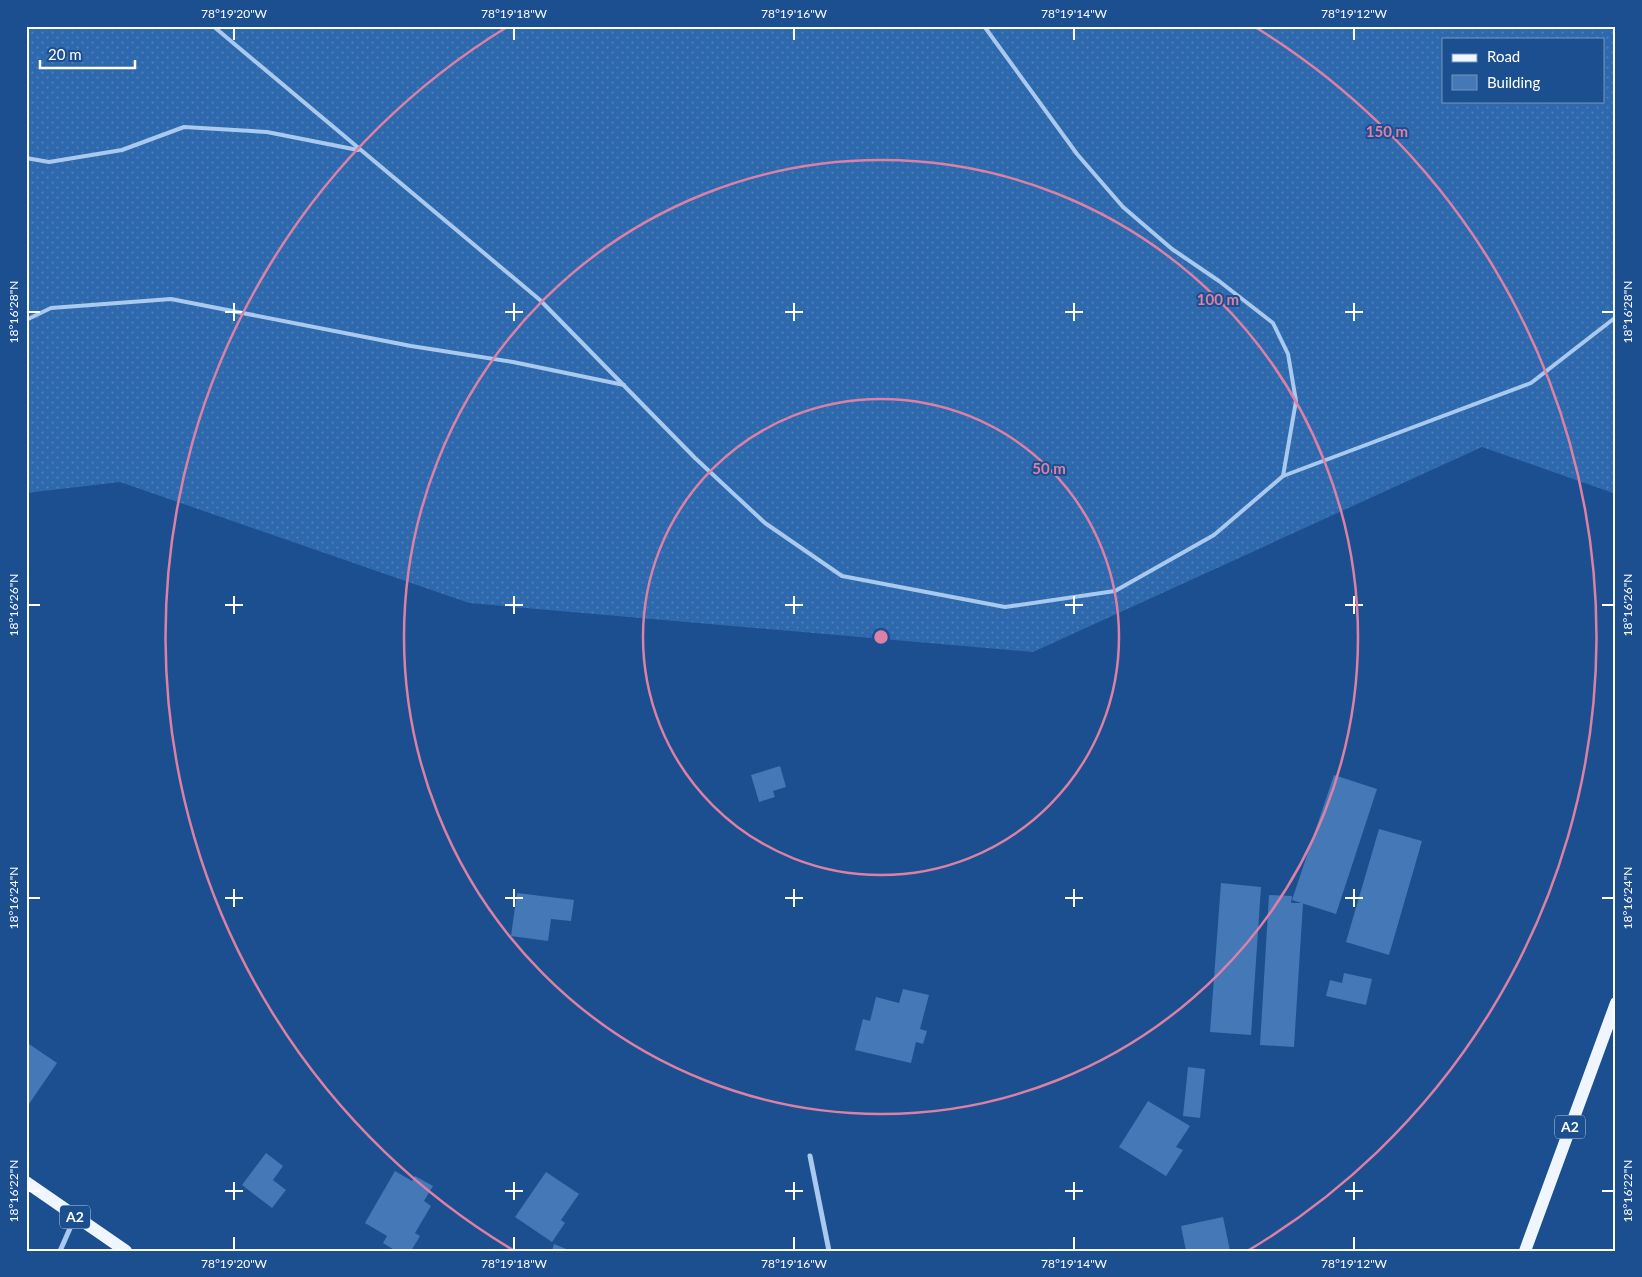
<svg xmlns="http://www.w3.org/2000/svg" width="1642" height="1277" viewBox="0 0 1642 1277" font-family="Lato,sans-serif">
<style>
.grass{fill:url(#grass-dots);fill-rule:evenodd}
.building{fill:#4478b7}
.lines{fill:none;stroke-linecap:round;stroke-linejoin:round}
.service{stroke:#a9c9ee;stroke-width:4}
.minor{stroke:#a9c9ee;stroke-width:5}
.primary{stroke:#f0f6ff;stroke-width:12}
.ticks{fill:none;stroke:#fff;stroke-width:2}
.ring{fill:none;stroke:#dd80a5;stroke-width:2.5}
.labels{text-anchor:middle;stroke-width:4;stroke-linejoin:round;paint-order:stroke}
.shield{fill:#1b4f8f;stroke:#bbcadd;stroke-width:1}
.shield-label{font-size:14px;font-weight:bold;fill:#fff}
.centre{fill:#dd80a5;stroke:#1b4f8f;stroke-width:2.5}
.ring-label{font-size:15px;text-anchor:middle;font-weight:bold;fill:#dd80a5;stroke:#1b4f8f;stroke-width:4;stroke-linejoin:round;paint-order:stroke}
.neatline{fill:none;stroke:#fff;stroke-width:2}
.ticks-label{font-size:12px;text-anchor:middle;fill:#fff}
</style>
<defs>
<pattern id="grass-dots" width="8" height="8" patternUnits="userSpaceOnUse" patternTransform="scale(1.25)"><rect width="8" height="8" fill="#2e69ad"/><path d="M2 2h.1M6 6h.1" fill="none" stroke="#4d80b9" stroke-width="1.8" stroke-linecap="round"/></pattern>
</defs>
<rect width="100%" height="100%" fill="#1b4f8f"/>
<path class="grass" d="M 26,26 L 1616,26 L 1616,494 L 1482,447 L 1033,652 L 469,603 L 120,482 L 26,493 ZM 1443,39 L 1603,39 L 1603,101 L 1443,101 Z"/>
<g class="building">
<path d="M 780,766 L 786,787 L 773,791 L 775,797 L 759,802 L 751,775 Z"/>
<path d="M 1334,775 L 1377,789 L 1336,914 L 1292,900 Z"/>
<path d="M 1379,829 L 1422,841 L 1389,955 L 1346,942 Z"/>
<path d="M 1221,883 L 1261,887 L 1251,1035 L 1210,1032 Z"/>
<path d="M 517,893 L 574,900 L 571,921 L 551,919 L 548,941 L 511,936 Z"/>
<path d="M 1269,895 L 1292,896 L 1291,903 L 1303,903 L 1294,1047 L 1260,1045 Z"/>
<path d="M 1344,973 L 1372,979 L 1366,1005 L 1326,996 L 1330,980 L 1342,983 Z"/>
<path d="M 903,989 L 929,995 L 920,1029 L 927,1031 L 923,1044 L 916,1042 L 911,1063 L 855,1050 L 863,1019 L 870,1021 L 876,997 L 899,1003 Z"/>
<path d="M 26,1042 L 57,1063 L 29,1104 L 26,1102 Z"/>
<path d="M 1188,1067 L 1205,1069 L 1200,1118 L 1183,1116 Z"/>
<path d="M 1148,1101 L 1190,1126 L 1176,1147 L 1183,1150 L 1166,1176 L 1119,1147 Z"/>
<path d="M 266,1153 L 283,1166 L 273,1180 L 286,1190 L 272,1208 L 242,1185 Z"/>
<path d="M 395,1171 L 412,1181 L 415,1176 L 433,1186 L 424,1201 L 431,1206 L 415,1233 L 420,1236 L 411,1251 L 396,1251 L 383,1243 L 387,1236 L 365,1223 Z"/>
<path d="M 546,1172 L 579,1194 L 561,1220 L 565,1223 L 552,1242 L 515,1217 Z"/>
<path d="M 1223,1217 L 1230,1251 L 1186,1251 L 1181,1226 Z"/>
<path d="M 554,1244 L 571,1251 L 552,1251 Z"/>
</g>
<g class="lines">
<g class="service">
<path d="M 213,26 L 540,300 L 695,458 L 765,523 L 842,576 L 1005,607 L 1115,591 L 1214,535 L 1283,476 L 1296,401 L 1288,354 L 1273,323 L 1219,281 L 1172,249 L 1123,207 L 1077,154 L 984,26"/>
<path d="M 26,158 L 49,162 L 122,150 L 184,127 L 267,132 L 358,150"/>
<path d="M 26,320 L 51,308 L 171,299 L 411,346 L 513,362 L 624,385"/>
<path d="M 1283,476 L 1531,383 L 1616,317"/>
</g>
<g class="minor">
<path d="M 810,1156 L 829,1251"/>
<path d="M 60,1251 L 75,1217"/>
</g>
<g class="primary">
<path d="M 26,1182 L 126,1251"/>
<path d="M 1525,1251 L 1616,1003"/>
</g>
</g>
<path class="ticks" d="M 234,28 L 234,40M 514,28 L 514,40M 794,28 L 794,40M 1074,28 L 1074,40M 1354,28 L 1354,40M 234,303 L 234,321M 514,303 L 514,321M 794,303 L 794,321M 1074,303 L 1074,321M 1354,303 L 1354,321M 28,312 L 40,312M 225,312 L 243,312M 505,312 L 523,312M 785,312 L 803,312M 1065,312 L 1083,312M 1345,312 L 1363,312M 1602,312 L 1614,312M 234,596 L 234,614M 514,596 L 514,614M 794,596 L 794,614M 1074,596 L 1074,614M 1354,596 L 1354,614M 28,605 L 40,605M 225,605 L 243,605M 505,605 L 523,605M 785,605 L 803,605M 1065,605 L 1083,605M 1345,605 L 1363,605M 1602,605 L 1614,605M 234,889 L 234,907M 514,889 L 514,907M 794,889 L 794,907M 1074,889 L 1074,907M 1354,889 L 1354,907M 28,898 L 40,898M 225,898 L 243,898M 505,898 L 523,898M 785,898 L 803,898M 1065,898 L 1083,898M 1345,898 L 1363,898M 1602,898 L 1614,898M 234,1182 L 234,1200M 514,1182 L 514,1200M 794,1182 L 794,1200M 1074,1182 L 1074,1200M 1354,1182 L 1354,1200M 28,1191 L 40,1191M 225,1191 L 243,1191M 505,1191 L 523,1191M 785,1191 L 803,1191M 1065,1191 L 1083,1191M 1345,1191 L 1363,1191M 1602,1191 L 1614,1191M 234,1237 L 234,1250M 514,1237 L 514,1250M 794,1237 L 794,1250M 1074,1237 L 1074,1250M 1354,1237 L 1354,1250"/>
<g class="ring">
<circle cx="881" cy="637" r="238"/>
<circle cx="881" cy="637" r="477"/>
<path d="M513 1250A715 715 0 0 1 507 27M1255 27A715 715 0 0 1 1249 1250"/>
</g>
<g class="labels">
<g class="shield">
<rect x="1555" y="1115.5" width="30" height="23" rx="4"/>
<rect x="60" y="1205.5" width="30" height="23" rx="4"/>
</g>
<g class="shield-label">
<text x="1570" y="1132">A2</text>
<text x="75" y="1222">A2</text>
</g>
</g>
<circle cx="881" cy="637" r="8" class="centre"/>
<g class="ring-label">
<text x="1387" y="137">150 m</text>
<text x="1218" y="305">100 m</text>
<text x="1049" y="474">50 m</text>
</g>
<rect width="1642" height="1277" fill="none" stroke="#1b4f8f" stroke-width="55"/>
<rect x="1442" y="38" width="162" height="65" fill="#1b4f8f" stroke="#7695bc"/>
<rect x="1452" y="54" width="25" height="8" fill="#f0f6ff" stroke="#7695bc"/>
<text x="1487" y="62" font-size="15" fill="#ffffff">Road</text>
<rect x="1452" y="75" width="25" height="15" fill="#4478b7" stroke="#7695bc"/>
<text x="1487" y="88" font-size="15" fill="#ffffff">Building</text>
<path d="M40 60v8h95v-8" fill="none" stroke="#ffffff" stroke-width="2.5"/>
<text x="48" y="60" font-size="15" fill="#ffffff" stroke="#1b4f8f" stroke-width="4" paint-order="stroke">20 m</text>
<rect x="28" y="28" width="1586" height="1222" class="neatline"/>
<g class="ticks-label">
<text x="234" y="18">78°19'20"W</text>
<text x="514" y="18">78°19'18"W</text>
<text x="794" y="18">78°19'16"W</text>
<text x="1074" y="18">78°19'14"W</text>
<text x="1354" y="18">78°19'12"W</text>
<text transform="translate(14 312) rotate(-90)" y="4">18°16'28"N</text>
<text transform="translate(1628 312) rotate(-90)" y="4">18°16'28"N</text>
<text transform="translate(14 605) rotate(-90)" y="4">18°16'26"N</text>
<text transform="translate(1628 605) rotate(-90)" y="4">18°16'26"N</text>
<text transform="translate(14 898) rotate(-90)" y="4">18°16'24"N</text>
<text transform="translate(1628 898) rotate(-90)" y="4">18°16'24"N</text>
<text transform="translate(14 1191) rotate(-90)" y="4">18°16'22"N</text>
<text transform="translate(1628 1191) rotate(-90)" y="4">18°16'22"N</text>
<text x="234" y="1268">78°19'20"W</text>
<text x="514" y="1268">78°19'18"W</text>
<text x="794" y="1268">78°19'16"W</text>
<text x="1074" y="1268">78°19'14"W</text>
<text x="1354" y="1268">78°19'12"W</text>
</g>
</svg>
